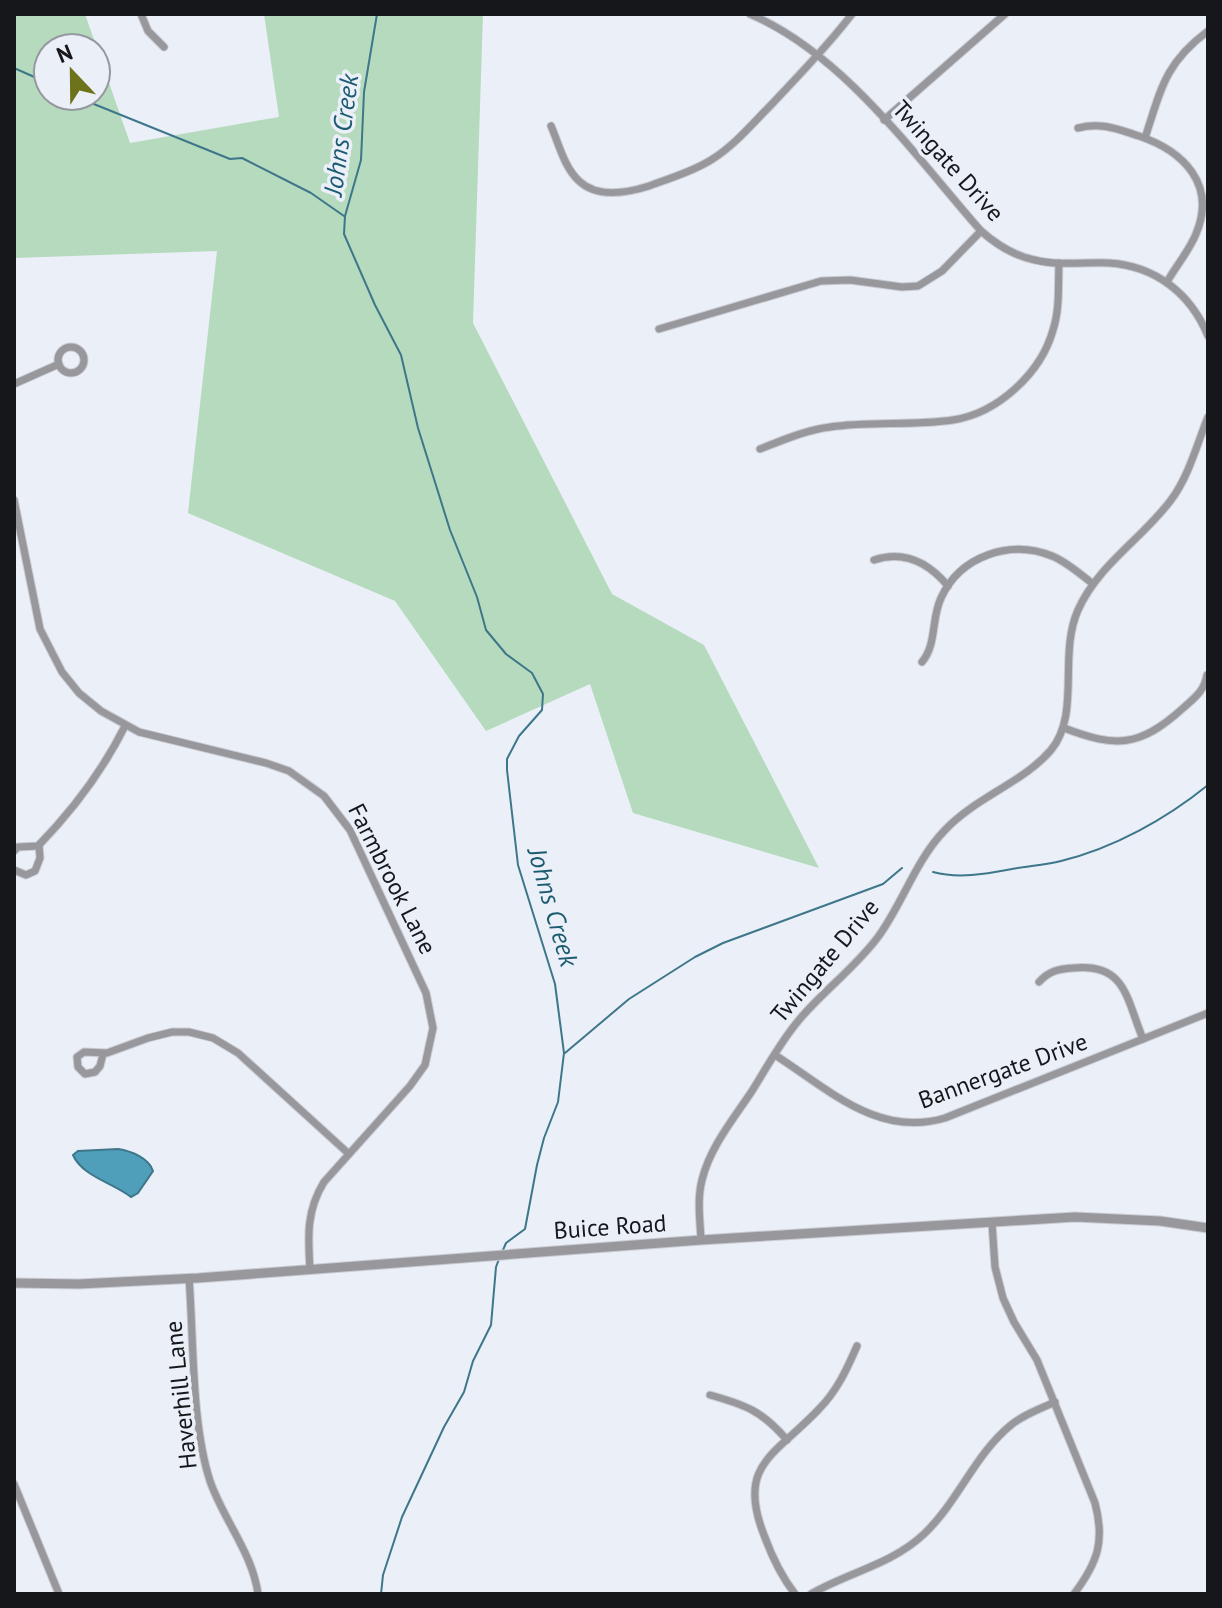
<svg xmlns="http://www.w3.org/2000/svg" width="1222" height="1608" viewBox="0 0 1222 1608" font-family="'PT Sans',sans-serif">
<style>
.green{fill:#b5dabd;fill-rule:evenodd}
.water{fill:#509fba;stroke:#3e768a;stroke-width:2}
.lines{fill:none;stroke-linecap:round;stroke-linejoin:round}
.stream{stroke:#3e768a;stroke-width:2}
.minor-casing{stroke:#c9ccd4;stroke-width:9}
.tertiary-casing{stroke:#c9ccd4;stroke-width:11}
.minor{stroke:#98989c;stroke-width:7}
.tertiary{stroke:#98989c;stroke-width:9}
.labels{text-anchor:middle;stroke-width:7;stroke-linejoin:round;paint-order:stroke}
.street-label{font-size:24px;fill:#15171a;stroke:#ebeff8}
.water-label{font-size:26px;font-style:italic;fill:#1b5b6f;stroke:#ebeff8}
</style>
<rect width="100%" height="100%" fill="#ebeff8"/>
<path class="green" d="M 14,14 L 85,14 L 130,143 L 279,117 L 264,14 L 483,14 L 473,323 L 612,594 L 704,645 L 819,868 L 633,813 L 590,684 L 486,731 L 395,601 L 188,513 L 217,251 L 14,258 ZM 96,48 L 96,96 L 48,96 L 48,48 Z"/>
<path class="water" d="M 118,1149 C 131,1151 149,1158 153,1171 L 138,1193 L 131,1197 C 113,1183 82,1176 73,1155 L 78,1151 Z"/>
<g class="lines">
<g class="stream">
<path d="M 377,14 L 364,92 L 361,160 L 345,216 L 344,234 L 375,305 L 401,355 L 418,428 L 450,530 L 477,597 L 486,630 L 506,654 L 532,673 L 543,694 L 542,710 L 519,736 L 507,759 L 507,770 L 518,865 L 555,984 L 564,1053 L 558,1102 L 544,1138 L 537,1165 L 525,1229 L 506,1243 L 503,1250"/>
<path d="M 14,68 L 48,83"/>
<path d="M 74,96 L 230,159 L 242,158 L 311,193 L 344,216"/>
<path d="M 933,872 C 959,879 985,874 1012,869 C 1028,866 1045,865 1061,861 C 1114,848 1166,819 1208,785"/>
<path d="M 565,1053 L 629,999 L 695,957 L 723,943 L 883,884 L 902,868"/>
<path d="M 381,1594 L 383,1575 L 402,1517 L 444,1427 L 464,1392 L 473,1361 L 491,1325 L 496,1267 L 499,1259"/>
</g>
<g class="minor-casing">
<g id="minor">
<path d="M 141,14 L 148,31 L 164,47"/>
<path d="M 750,14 C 845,55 914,155 981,231 C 997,245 1014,256 1035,260 C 1059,266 1085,262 1109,263 C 1156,266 1191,294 1208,336"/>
<path d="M 884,120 L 1005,14"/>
<path d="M 551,126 C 559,144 564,167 579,181 C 597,198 627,193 649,186 C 670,178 692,172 711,160 C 734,146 752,124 770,106 C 798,76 827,47 852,14"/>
<path d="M 1078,128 C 1101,122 1117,129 1139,136 C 1183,151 1217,184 1196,234 C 1189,251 1176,266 1167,282"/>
<path d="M 1145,138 C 1161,89 1165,63 1208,31"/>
<path d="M 659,329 L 821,281 L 850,280 L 902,287 L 918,286 L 942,271 L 981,231"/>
<circle cx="71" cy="360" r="13"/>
<path d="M 14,384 L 59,364"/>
<path d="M 760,449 C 783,440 806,430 830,427 C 870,421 912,426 953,420 C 998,413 1041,373 1053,330 C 1060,309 1058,285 1059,263"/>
<path d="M 14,500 L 40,629 L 62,672 L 79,693 L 101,711 L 139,732 L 266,763 L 289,771 L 324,796 L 350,830 L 426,993 L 433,1028 L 425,1065 L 410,1086 L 324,1182 C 306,1211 308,1237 310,1270"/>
<path d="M 874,560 C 904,550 928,562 948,586"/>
<path d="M 922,662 C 937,644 931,619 941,598 C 960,556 1010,539 1052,556 C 1067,562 1080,574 1093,584"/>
<path d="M 1064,728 C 1116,748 1140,747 1182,709 C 1194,698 1204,692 1207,675"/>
<path d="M 14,851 L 18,847 L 38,846 C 74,809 102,772 125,726"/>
<path d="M 14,870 L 26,875 L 35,871 L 40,858 L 39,845"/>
<path d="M 1039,982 C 1049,971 1058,969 1073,968 C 1126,963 1126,998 1143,1039"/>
<path d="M 103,1054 L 100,1066 L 95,1072 L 85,1074 L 78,1067 L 77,1057 L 84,1052 L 107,1053 L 148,1038 L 172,1032 L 189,1032 L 213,1038 L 238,1053 L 349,1154"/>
<path d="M 775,1055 C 828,1089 878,1138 945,1118 L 1208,1013"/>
<path d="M 992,1223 L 995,1267 L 1003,1298 L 1014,1322 L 1037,1360 L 1095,1503 C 1105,1541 1098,1562 1074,1594"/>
<path d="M 701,1240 C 700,1220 697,1199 702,1180 C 710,1147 734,1118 752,1091 C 767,1067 781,1041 799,1020 C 823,991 855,968 878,937 C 903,903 915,861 945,830 C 976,797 1024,782 1051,750 C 1081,714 1058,655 1078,610 C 1098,565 1142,539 1171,500 C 1189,476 1197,444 1208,417"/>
<path d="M 189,1278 C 194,1341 191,1422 210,1481 C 223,1519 253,1554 258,1594"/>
<path d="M 710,1395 C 746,1405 762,1411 787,1440"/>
<path d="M 14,1484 L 59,1594"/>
<path d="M 795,1594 C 781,1576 772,1557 764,1535 C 736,1464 776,1455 819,1409 C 837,1391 847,1369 857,1346"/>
<path d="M 811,1594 C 849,1572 891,1565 924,1534 C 958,1502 975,1454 1011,1425 C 1024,1414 1040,1409 1055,1402"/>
</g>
</g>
<g class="tertiary-casing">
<path id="tertiary" d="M 14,1283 L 79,1284 L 198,1278 L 701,1240 L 1075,1217 L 1160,1221 L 1208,1228"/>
</g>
<use href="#minor" class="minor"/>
<use href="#tertiary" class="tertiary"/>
</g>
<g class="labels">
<g class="street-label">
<text transform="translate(948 161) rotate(48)" y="8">Twingate Drive</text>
<text transform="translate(392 879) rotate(63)" y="8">Farmbrook Lane</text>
<text transform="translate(825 961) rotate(-50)" y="8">Twingate Drive</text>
<text transform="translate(1003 1071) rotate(-20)" y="8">Bannergate Drive</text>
<text transform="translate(610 1227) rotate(-4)" y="8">Buice Road</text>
<text transform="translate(181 1395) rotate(-96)" y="8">Haverhill Lane</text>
</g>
<g class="water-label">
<text transform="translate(341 135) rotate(-82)" y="9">Johns Creek</text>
<text transform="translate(553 907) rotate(74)" y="9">Johns Creek</text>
</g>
</g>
<rect width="1222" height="1608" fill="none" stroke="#15171a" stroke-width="32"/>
<g transform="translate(72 72) rotate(338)"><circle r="38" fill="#ebeff8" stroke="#95999f" stroke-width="2"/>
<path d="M0-6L14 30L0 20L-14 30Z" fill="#6c731a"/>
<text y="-12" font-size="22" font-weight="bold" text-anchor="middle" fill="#15171a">N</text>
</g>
</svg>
